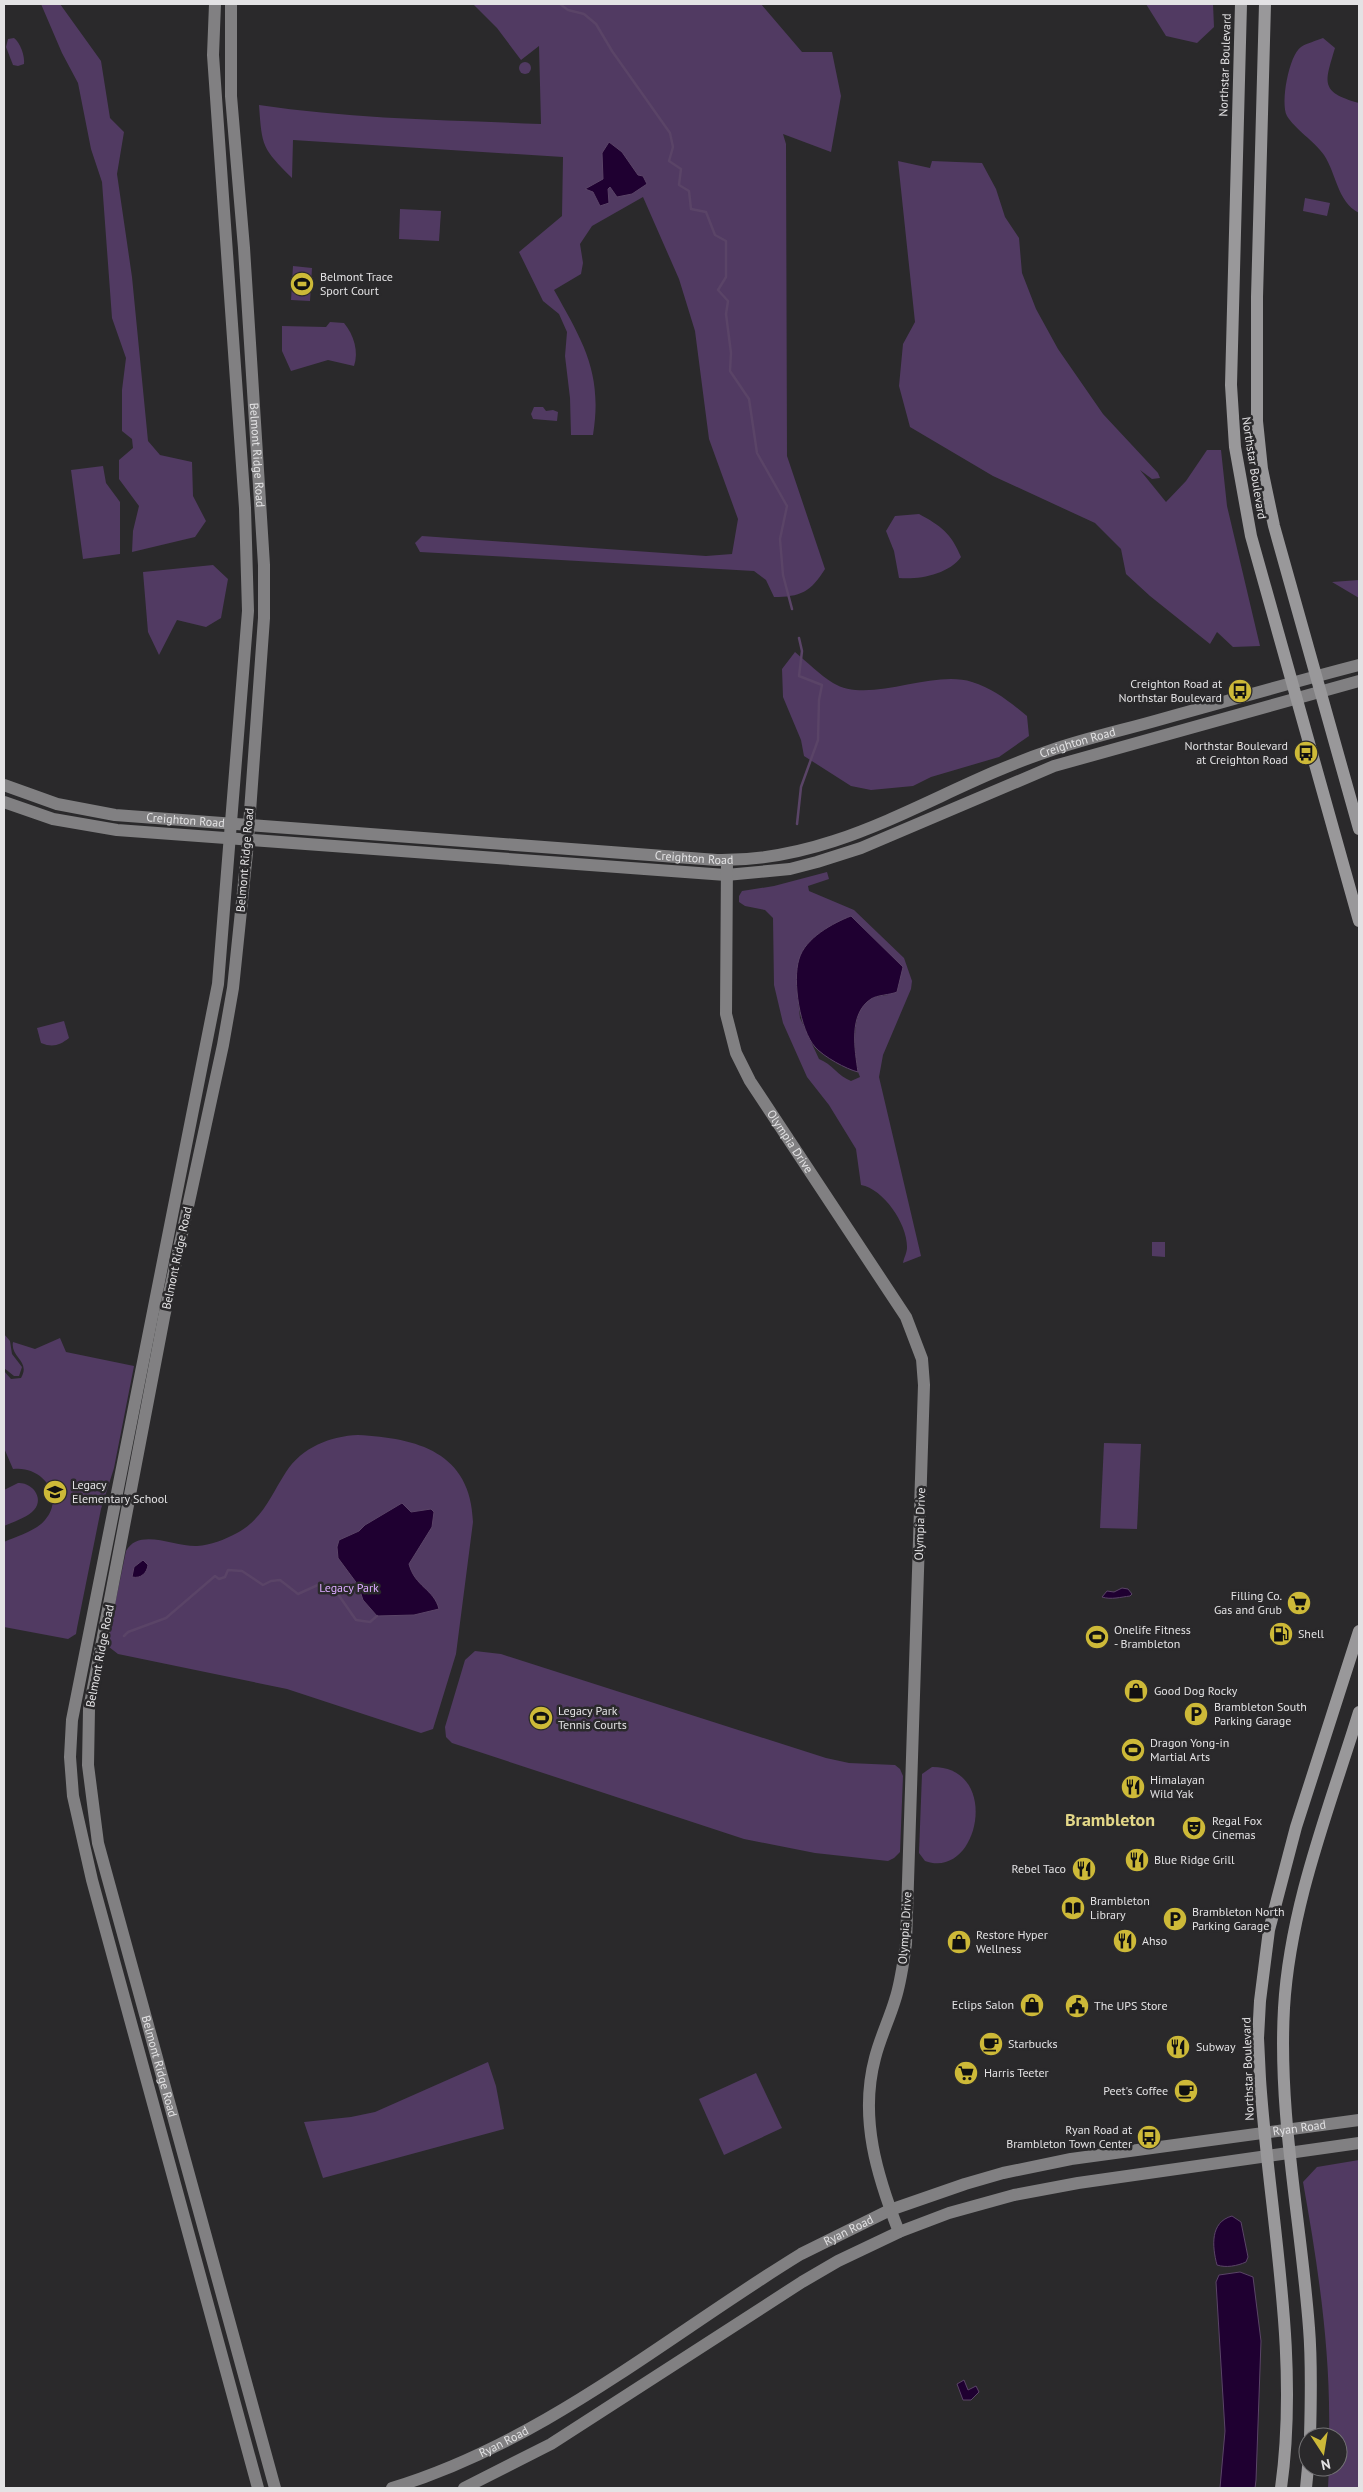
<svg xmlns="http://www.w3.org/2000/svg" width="1363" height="2492" viewBox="0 0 1363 2492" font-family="'PT Sans',sans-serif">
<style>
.green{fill:#513a62;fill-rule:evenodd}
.water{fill:#1f0031;stroke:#5a4467}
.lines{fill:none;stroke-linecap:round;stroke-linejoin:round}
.stream{stroke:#5a4467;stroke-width:2.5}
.secondary{stroke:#818082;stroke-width:12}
.primary{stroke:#99989a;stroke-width:12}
.labels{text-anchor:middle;stroke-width:5;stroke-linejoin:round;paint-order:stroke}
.street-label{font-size:12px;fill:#e3e2e4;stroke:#2a292b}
.poi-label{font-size:12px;fill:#e3e2e4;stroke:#2a292b;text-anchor:start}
.park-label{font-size:12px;fill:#dbaaff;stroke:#2a292b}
.district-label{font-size:18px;font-weight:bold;fill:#e3d788;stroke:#2a292b}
</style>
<rect width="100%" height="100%" fill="#2a292b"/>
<g class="green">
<path d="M 41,4 L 60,4 L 101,61 L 110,118 L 124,132 L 117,174 L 132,277 L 148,441 L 160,455 L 192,462 L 193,496 L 206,521 L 195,537 L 132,552 L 133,531 L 139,506 L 119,479 L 119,460 L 133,448 L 132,439 L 122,431 L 122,390 L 126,358 L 112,318 L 102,182 L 91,149 L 78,83 L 62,53 Z"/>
<path d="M 473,4 L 761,4 L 802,52 L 832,52 L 841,96 L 831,152 L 783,134 L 786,144 L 787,456 L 825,569 C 811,592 800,597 774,597 L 766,580 L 754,571 L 420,552 L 415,543 L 422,536 L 706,556 L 732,554 L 738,519 L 709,439 L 695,331 L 679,279 L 643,197 L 592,226 L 580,244 L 583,263 L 581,274 L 554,290 C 583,342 603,373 593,435 L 571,435 L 570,398 L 565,356 L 567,332 L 559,314 L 543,301 L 519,252 L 562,216 L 563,157 L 293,140 L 292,178 C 262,148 262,147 259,105 C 352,119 447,120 541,124 L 539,46 L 521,60 L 497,28 Z"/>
<path d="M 1146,4 L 1213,4 L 1214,27 L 1197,43 L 1166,36 Z"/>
<path d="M 14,38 C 20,42 25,56 24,64 L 18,66 L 13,65 L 6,47 L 8,39 Z"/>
<path d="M 1323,38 L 1335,48 C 1325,82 1319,92 1359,103 L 1359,213 C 1337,201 1337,175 1324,155 C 1315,142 1294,128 1287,116 C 1280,103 1289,55 1301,47 C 1307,43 1316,41 1323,38 Z"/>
<circle cx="525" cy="68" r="6"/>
<path d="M 898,161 L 930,168 L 932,161 L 982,163 L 996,189 L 1005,217 L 1019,238 L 1022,273 L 1036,309 L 1058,349 L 1103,414 L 1158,473 L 1160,478 L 1152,479 L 1140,470 L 1166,502 L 1186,481 L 1207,450 L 1221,450 L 1227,506 L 1260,646 L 1233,647 L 1217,632 L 1210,644 L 1150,596 L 1126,574 L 1121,549 L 1095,523 L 993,476 L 910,427 L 899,386 L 903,344 L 915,322 Z"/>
<path d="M 1305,198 L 1330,203 L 1327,216 L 1303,211 Z"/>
<path d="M 400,209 L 441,211 L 439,241 L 399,239 Z"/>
<path d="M 293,266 L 312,268 L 310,301 L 291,300 Z"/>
<path d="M 330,322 L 344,323 C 354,335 359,352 354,366 L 328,360 L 291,371 L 282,351 L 282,326 L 326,327 Z"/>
<path d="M 534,407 L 543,407 L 546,411 L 553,410 L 558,412 L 557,421 L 533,419 L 531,414 Z"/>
<path d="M 103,466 L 106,483 L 120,502 L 120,554 L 83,559 L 71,470 Z"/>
<path d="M 919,514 C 941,526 951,533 961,557 C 949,574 919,580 899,578 L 894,551 L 886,531 L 895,516 Z"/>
<path d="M 213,565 L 228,579 L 221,618 L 206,627 L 177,620 L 159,655 L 148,632 L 143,572 Z"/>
<path d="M 1359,580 L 1359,598 L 1332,582 Z"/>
<path d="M 795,652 C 807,662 820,675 833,683 C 869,705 932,669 972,682 C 994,689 1010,702 1027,716 L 1029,736 L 999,757 L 931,777 L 913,786 L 871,790 L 851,786 L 804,756 L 801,740 L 783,697 L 782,669 Z"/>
<path d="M 827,872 L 829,879 L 808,886 L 809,891 L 854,910 L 904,958 L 912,981 L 911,989 L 883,1055 L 879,1077 L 921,1256 L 903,1263 C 904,1258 907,1252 907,1248 C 908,1225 884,1189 861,1185 L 856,1149 L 829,1105 L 807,1077 L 783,1023 L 774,985 L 773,918 L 765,910 L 745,906 L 739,902 L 739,896 L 742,891 L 774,886 ZM 796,983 L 888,995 C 883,996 877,996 872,998 C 849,1009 855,1053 858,1072 L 860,1077 L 851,1081 C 838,1076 832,1064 819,1059 L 800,1018 Z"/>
<path d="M 64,1021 L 69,1038 C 60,1045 53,1048 41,1043 L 37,1028 Z"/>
<path d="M 1152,1242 L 1165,1242 L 1165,1257 L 1152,1256 Z"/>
<path d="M 4,1334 L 10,1341 L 12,1354 L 22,1367 L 19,1376 L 14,1376 L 4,1368 Z"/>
<path d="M 60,1338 L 66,1352 L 134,1366 L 114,1468 L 101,1509 L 77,1628 L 76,1634 L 68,1639 L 4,1627 L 4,1542 C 17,1536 36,1531 45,1520 C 66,1495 41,1465 13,1469 L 4,1448 L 4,1371 L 11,1379 L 21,1378 C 31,1361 10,1357 13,1342 L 35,1349 Z"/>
<path d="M 358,1435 C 417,1438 471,1452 473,1522 L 456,1654 L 433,1729 L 421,1733 L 287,1689 L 118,1654 L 109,1647 L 108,1638 L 126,1551 C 139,1527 175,1547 197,1546 C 211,1545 224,1540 237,1533 C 263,1519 271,1495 286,1472 C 302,1447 331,1436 358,1435 Z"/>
<path d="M 1104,1443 L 1141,1444 L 1137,1529 L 1100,1528 Z"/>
<path d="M 18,1483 C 33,1482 46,1500 32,1512 C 25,1518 13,1522 4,1526 L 4,1490 Z"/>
<path d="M 475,1651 L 501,1654 L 826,1758 L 849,1763 L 895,1765 L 900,1769 L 903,1776 L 900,1852 L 894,1858 L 888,1861 L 815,1853 L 744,1839 L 452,1743 L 446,1737 L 445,1727 L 465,1660 Z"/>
<path d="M 932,1767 C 1002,1766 979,1881 925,1861 L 919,1853 L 922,1774 Z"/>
<path d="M 488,2062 L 496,2086 L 504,2129 L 323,2178 L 304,2122 L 351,2117 L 375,2112 Z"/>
<path d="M 756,2073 L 782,2128 L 724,2155 L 699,2099 Z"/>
<path d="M 1359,2160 L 1359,2488 L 1328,2488 L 1329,2467 L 1338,2467 L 1338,2437 L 1329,2437 C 1331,2351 1318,2266 1303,2182 L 1317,2167 Z"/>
</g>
<g class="water">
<path d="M 609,142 L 622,152 L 638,175 L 643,176 L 647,184 L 632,194 L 617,197 L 610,187 L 608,189 L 609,203 L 600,206 L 593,192 L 585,189 L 603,179 L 602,153 Z"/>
<path d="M 851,916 L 903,967 L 897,992 C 890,995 877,995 871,999 C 848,1014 855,1050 858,1072 C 846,1069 824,1057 815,1047 C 800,1030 792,981 799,959 C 805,938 833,923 851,916 Z"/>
<path d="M 402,1503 L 411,1512 L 431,1509 L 434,1512 L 432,1527 L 409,1564 C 415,1587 434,1589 439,1609 L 414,1615 L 377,1616 L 363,1600 L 358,1585 L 338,1558 L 337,1547 L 339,1540 L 359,1531 L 365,1525 Z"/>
<path d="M 143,1560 L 148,1565 C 147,1573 141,1579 132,1577 L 134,1567 Z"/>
<path d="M 1122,1588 L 1128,1589 L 1132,1594 L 1130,1596 C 1121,1597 1111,1600 1102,1597 L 1107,1591 L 1114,1592 Z"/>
<path d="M 1232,2216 L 1241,2222 L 1248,2257 L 1246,2262 C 1237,2266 1226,2268 1217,2265 C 1212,2246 1210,2222 1232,2216 Z"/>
<path d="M 1240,2272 L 1253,2277 L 1261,2341 L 1256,2480 L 1255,2488 L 1220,2488 L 1225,2431 L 1216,2282 L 1219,2275 Z"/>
<path d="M 964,2380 L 968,2390 L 976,2386 L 979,2392 L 971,2400 L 963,2400 L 957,2384 Z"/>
</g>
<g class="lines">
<g class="stream">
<path d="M 560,4 L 568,10 L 584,14 L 596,24 L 612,51 L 670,133 L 673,147 L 669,161 L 681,169 L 679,185 L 689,191 L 691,209 L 706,212 L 715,235 L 726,241 L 726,277 L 718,290 L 728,301 L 726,314 L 731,353 L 730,371 L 749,399 L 757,453 L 787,506 L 780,539 L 783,575 L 792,609"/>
<path d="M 797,824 L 801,787 L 818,740 L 819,700 L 822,685 L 799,676 L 802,651 L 799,638"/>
<path d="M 124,1636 L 128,1632 L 166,1618 L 215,1576 L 219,1579 L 225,1577 L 228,1570 L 242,1571 L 263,1585 L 271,1581 L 280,1580 L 298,1594 L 320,1584 L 333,1587 L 356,1620 L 370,1622 L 377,1616"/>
</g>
<g class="secondary">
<path d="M 215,4 L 213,55 L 245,508 L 248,611 L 218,984 L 72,1720 L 70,1757 L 73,1796 L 92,1880 L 258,2488"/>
<path id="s1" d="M 231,4 L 231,96 L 244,248 L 264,565 L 264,618 L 247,853 L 233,988 L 223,1045 L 164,1317 L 89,1709 L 88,1765 L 98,1843 L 275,2488"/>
<path id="s2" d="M 4,785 L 57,804 L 115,815 L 717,860 C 843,862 935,789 1049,751 C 1086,738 1124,730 1162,719 C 1228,701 1293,682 1359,665"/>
<path d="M 4,802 L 53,819 L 117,830 L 726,875 L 790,869 L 817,862 L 861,848 L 1054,766 L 1359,681"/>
<path id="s3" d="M 727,860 L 726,1014 L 736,1053 L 750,1081 L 906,1317 L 922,1359 L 924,1385 L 906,1944 C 903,1963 901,1982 895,2000 C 889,2020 880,2038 875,2058 C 859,2118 877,2176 899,2232"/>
<path id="s4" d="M 392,2488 C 544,2442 667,2336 801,2254 L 890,2210 L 965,2184 L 1003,2173 L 1071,2159 L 1359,2120"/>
<path d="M 464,2488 L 551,2444 L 802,2282 L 838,2261 L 899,2232 L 949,2213 L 1014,2195 L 1078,2183 L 1359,2143"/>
</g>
<g class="primary">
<path d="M 1241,4 L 1231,385 L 1235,447 L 1251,536 L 1359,921"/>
<path d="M 1265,4 L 1257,297 L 1257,421 L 1262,469 L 1274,526 L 1359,829"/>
<path d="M 1310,2437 C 1311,2401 1312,2364 1309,2328 C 1301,2221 1278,2115 1284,2008 C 1290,1906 1329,1809 1359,1712"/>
<path d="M 1281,2488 C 1300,2352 1269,2215 1260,2079 L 1258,2038 L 1260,2001 L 1269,1930 L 1296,1827 L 1359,1631"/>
<path d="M 1306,2488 L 1308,2467"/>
</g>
</g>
<defs>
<g id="stadium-disc" transform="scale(1.25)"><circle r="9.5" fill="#cdb938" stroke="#2a292b"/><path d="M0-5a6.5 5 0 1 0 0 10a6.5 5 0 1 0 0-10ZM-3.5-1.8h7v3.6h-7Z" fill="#111"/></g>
<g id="bus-disc" transform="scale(1.25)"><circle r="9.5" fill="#cdb938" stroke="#2a292b"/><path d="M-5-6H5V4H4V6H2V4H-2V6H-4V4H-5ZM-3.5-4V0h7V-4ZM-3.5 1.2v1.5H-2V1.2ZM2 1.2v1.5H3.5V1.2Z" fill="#111"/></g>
<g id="school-disc" transform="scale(1.25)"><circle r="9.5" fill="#cdb938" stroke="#2a292b"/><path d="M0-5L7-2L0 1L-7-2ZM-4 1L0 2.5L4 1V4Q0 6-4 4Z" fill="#111"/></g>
<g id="supermarket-disc" transform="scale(1.25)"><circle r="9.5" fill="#cdb938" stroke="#2a292b"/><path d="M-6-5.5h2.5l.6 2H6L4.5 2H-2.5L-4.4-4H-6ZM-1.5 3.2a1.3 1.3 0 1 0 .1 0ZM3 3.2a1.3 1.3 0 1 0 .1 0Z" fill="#111"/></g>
<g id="fuel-disc" transform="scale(1.25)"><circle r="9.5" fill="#cdb938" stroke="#2a292b"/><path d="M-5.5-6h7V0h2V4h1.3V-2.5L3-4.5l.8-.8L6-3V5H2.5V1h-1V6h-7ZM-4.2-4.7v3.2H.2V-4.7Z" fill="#111"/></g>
<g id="shop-disc" transform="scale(1.25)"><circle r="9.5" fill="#cdb938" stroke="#2a292b"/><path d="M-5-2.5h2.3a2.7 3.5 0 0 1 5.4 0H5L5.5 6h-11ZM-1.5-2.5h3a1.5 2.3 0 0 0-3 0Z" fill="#111"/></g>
<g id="parking-disc" transform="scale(1.25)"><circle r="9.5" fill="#cdb938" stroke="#2a292b"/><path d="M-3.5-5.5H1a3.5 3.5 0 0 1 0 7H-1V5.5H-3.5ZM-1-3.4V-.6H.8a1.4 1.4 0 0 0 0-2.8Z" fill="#111"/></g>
<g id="restaurant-disc" transform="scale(1.25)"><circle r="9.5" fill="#cdb938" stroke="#2a292b"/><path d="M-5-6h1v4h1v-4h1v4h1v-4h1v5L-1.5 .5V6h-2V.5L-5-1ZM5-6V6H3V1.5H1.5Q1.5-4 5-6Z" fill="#111"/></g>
<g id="theatre-disc" transform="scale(1.25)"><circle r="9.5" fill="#cdb938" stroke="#2a292b"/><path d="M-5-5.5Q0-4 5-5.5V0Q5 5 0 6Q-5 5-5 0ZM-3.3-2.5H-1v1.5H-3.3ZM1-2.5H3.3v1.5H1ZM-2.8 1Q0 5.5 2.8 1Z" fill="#111"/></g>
<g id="library-disc" transform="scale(1.25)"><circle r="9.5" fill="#cdb938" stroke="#2a292b"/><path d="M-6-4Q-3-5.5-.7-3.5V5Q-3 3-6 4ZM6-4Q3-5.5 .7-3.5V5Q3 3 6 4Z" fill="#111"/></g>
<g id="civic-disc" transform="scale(1.25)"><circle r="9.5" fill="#cdb938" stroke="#2a292b"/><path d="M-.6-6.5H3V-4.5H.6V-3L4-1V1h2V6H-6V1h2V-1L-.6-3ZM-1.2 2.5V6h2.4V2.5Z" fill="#111"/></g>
<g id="cafe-disc" transform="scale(1.25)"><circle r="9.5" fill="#cdb938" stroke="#2a292b"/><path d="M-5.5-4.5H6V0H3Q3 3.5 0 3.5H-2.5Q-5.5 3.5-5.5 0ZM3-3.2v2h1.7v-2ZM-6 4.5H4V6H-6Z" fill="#111"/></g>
</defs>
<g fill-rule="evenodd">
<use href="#stadium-disc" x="302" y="284"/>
<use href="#bus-disc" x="1240" y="691"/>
<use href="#bus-disc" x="1306" y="753"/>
<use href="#school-disc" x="55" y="1492"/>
<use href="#supermarket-disc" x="1299" y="1603"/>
<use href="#fuel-disc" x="1281" y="1634"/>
<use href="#stadium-disc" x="1097" y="1637"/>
<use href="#shop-disc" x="1136" y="1691"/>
<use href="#parking-disc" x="1196" y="1714"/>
<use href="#stadium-disc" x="541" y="1718"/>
<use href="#stadium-disc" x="1133" y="1750"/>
<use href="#restaurant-disc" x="1133" y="1787"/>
<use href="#theatre-disc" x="1194" y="1828"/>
<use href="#restaurant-disc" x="1137" y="1860"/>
<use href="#restaurant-disc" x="1084" y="1869"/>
<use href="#library-disc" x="1073" y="1908"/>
<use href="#parking-disc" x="1175" y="1919"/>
<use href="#restaurant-disc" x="1125" y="1941"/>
<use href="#shop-disc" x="959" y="1942"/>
<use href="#shop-disc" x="1032" y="2005"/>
<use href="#civic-disc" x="1077" y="2006"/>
<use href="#cafe-disc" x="991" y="2044"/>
<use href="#restaurant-disc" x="1178" y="2047"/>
<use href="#supermarket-disc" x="966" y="2073"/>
<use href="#cafe-disc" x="1186" y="2091"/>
<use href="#bus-disc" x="1149" y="2137"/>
</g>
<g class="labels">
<g class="street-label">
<text transform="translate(1225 65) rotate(-88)" y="4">Northstar Boulevard</text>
<text dy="4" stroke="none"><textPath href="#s1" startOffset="452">Belmont Ridge Road</textPath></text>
<text transform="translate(1254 468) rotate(81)" y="4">Northstar Boulevard</text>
<text dy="4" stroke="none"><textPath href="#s2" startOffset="1101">Creighton Road</textPath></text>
<text dy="4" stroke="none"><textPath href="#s2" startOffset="186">Creighton Road</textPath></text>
<text dy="4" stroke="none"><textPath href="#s2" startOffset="696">Creighton Road</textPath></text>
<text transform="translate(245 860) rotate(-85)" y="4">Belmont Ridge Road</text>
<text dy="4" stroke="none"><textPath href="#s3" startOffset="298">Olympia Drive</textPath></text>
<text transform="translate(177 1258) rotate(-78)" y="4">Belmont Ridge Road</text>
<text transform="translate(920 1524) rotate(-88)" y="4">Olympia Drive</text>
<text transform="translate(100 1656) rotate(-79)" y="4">Belmont Ridge Road</text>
<text transform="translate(905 1928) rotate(-86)" y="4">Olympia Drive</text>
<text dy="4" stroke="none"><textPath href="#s1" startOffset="2088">Belmont Ridge Road</textPath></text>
<text transform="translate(1248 2069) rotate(-92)" y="4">Northstar Boulevard</text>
<text dy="4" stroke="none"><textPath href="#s4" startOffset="991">Ryan Road</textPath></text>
<text dy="4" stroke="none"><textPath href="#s4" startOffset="526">Ryan Road</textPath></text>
<text dy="4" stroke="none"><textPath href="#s4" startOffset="121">Ryan Road</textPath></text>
</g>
<g class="poi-label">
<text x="320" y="281">Belmont Trace<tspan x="320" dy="14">Sport Court</tspan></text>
<text x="1222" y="688" text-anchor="end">Creighton Road at<tspan x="1222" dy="14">Northstar Boulevard</tspan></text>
<text x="1288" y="750" text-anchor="end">Northstar Boulevard<tspan x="1288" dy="14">at Creighton Road</tspan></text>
<text x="72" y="1489">Legacy<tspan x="72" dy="14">Elementary School</tspan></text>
<text x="1282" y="1600" text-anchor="end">Filling Co.<tspan x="1282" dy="14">Gas and Grub</tspan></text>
<text x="1114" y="1634">Onelife Fitness<tspan x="1114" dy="14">- Brambleton</tspan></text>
<text x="1298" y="1638">Shell</text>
<text x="1154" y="1695">Good Dog Rocky</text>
<text x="1214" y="1711">Brambleton South<tspan x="1214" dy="14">Parking Garage</tspan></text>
<text x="558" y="1715">Legacy Park<tspan x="558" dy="14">Tennis Courts</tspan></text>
<text x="1150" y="1747">Dragon Yong-in<tspan x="1150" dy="14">Martial Arts</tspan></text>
<text x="1150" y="1784">Himalayan<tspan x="1150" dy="14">Wild Yak</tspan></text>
<text x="1212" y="1825">Regal Fox<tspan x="1212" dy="14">Cinemas</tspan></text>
<text x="1154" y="1864">Blue Ridge Grill</text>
<text x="1066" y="1873" text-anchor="end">Rebel Taco</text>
<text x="1090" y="1905">Brambleton<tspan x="1090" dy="14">Library</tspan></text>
<text x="1192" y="1916">Brambleton North<tspan x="1192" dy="14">Parking Garage</tspan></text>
<text x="976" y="1939">Restore Hyper<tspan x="976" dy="14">Wellness</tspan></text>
<text x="1142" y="1945">Ahso</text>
<text x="1014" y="2009" text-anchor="end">Eclips Salon</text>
<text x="1094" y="2010">The UPS Store</text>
<text x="1008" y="2048">Starbucks</text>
<text x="1196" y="2051">Subway</text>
<text x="984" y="2077">Harris Teeter</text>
<text x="1168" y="2095" text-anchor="end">Peet's Coffee</text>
<text x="1132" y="2134" text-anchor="end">Ryan Road at<tspan x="1132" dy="14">Brambleton Town Center</tspan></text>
</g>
<g class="park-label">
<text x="349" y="1592">Legacy Park</text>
</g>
<g class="district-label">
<text x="1110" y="1826">Brambleton</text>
</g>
</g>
<rect width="1363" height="2492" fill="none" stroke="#e3e2e4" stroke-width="10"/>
<g transform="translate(1323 2452) rotate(168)"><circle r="24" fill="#2a292b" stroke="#747375"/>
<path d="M0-4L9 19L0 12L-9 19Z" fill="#cdb938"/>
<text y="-8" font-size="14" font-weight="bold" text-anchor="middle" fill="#e3e2e4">N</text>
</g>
</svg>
